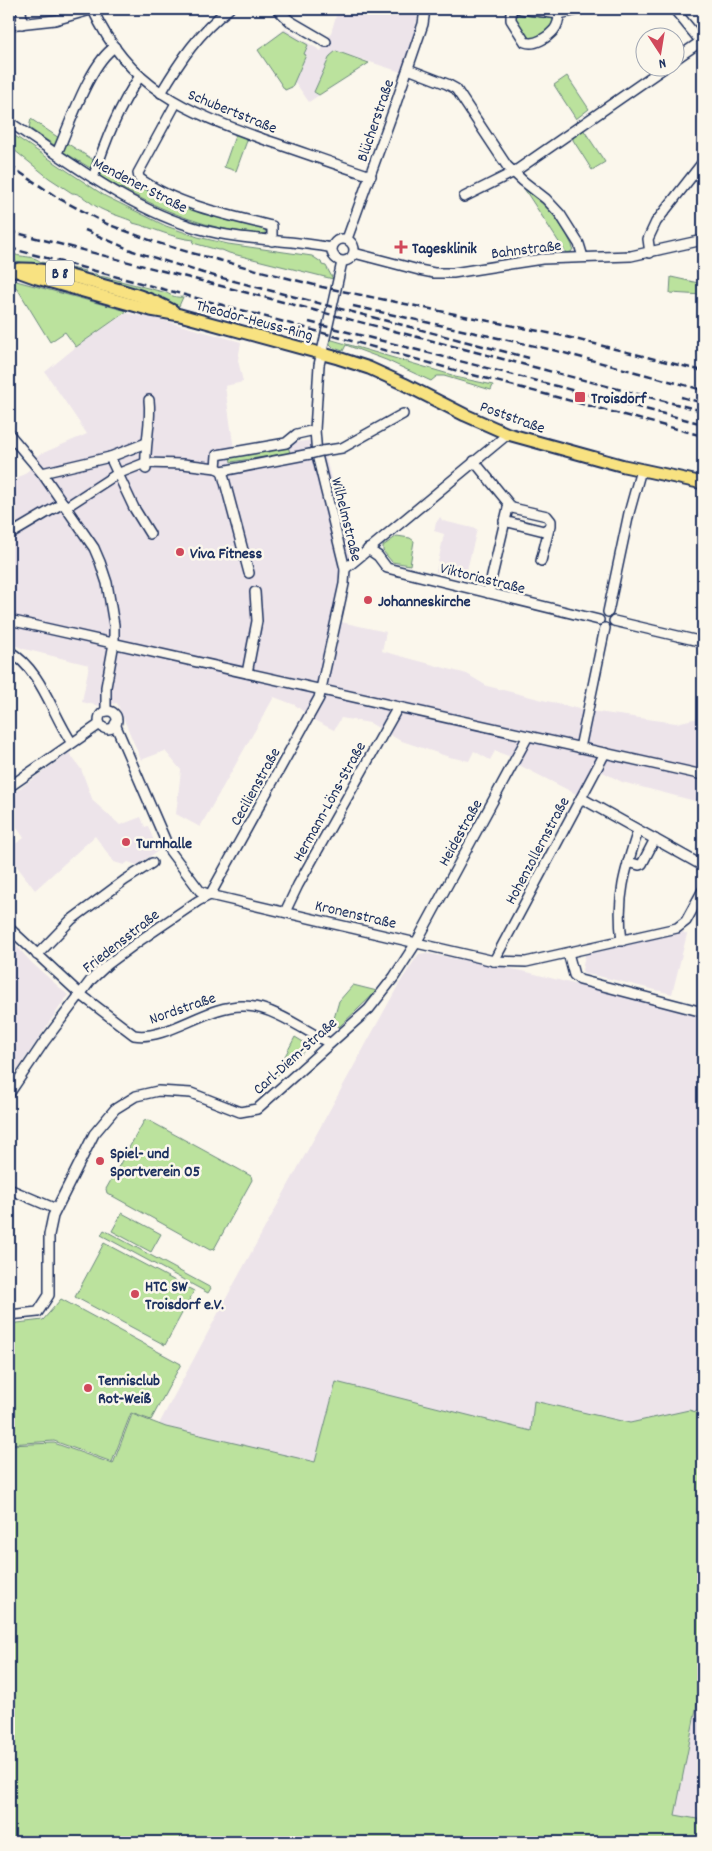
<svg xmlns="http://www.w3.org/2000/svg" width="712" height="1851" viewBox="0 0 712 1851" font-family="Dekko,sans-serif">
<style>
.built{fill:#ede4ea}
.green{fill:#bbe29d;stroke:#6b887e}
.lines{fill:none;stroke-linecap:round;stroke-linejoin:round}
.minor-casing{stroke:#1b2f5e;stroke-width:12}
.major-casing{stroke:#1b2f5e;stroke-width:15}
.minor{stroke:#fbf7ec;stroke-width:9}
.major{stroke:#f8e281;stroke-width:11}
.rail{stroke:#1b2f5e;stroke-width:2.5;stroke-dasharray:8 4;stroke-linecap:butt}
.minor-bridge-casing{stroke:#1b2f5e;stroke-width:12;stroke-linecap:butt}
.minor-bridge{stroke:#fbf7ec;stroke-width:9}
.poi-dot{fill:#d1495b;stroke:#fbf7ec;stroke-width:2}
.labels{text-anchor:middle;stroke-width:5;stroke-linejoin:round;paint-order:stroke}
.shield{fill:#fbf7ec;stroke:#5e6b89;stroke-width:1}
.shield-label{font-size:15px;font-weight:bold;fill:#1b2f5e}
.street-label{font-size:16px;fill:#1b2f5e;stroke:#fbf7ec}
.poi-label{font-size:16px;font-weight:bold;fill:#1b2f5e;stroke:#fbf7ec;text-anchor:start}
</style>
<rect width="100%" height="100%" fill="#fbf7ec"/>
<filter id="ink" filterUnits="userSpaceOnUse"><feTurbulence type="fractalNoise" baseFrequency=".02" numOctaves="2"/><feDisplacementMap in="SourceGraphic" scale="10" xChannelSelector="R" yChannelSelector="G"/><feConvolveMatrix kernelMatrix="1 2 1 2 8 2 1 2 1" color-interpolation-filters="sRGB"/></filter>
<g filter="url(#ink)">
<g class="built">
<path d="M 338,9 L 419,9 L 415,31 L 401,72 L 336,51 L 314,93 L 319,95 L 309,102 L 295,82 L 292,87 L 285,91 L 258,50 L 285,29 L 321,51 L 331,33 Z"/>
<path d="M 126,313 L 162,320 L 241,342 L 238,360 L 243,382 L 225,386 L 234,450 L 321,439 L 350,551 L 351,573 L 341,622 L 386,632 L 382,651 L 467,674 L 487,686 L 583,710 L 676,723 L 703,717 L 703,803 L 622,782 L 595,768 L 580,796 L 519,765 L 511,757 L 495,751 L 490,760 L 474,751 L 469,761 L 449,757 L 399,740 L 370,723 L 341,718 L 334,730 L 314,720 L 295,705 L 274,697 L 200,827 L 176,814 L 181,770 L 165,751 L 141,760 L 117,703 L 100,706 L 82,702 L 89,665 L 24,649 L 9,643 L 9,486 L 40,461 L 36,456 L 87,434 L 45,372 L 76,347 Z"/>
<path d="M 440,517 L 443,521 L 477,529 L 465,578 L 436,572 L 444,534 L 434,531 L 436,523 Z"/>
<path d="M 69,753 L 81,769 L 93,801 L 120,825 L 141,817 L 145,827 L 148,826 L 158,851 L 137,865 L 128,862 L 124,865 L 114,862 L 95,836 L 35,890 L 9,856 L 9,848 L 24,838 L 9,816 L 9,796 Z"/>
<path d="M 683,932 L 687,934 L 672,994 L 598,976 L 584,974 L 582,970 L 585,955 Z"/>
<path d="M 9,938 L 32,963 L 68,995 L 9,1082 Z"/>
<path d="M 425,953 L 523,971 L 703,1017 L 703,1842 L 62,1842 L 159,1424 L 229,1293 L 399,984 L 416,958 L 419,954 Z"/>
</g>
<g class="green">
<path d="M 515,14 L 555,19 L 555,24 C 546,32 538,41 525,37 L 513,15 Z"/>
<path d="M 284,31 L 308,45 L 304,54 L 306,55 L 292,87 L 285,90 L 258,50 Z"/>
<path d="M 336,51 L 369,63 L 319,95 L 314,92 L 330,56 Z"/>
<path d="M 567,76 L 589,109 L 576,119 L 554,85 Z"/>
<path d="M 31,119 L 59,138 L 57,145 L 54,145 L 29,128 Z"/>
<path d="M 583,129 L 605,162 L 592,170 L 573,140 L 573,136 Z"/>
<path d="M 9,132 L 105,196 L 166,226 L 198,237 L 228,244 L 312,256 L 321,262 L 322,265 L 326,266 L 333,279 L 229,253 L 222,250 L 218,250 L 193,243 L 194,240 C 172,238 154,228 133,223 L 132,221 C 118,215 102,212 90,202 C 84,198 79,193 72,193 L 49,178 L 9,146 Z"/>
<path d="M 236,133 L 248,138 L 236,171 L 224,167 Z"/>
<path d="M 65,142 L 95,161 L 92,169 L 62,151 Z"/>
<path d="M 101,164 L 159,194 L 266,229 L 265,233 L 264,234 C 204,231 152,206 101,177 L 98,174 Z"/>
<path d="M 523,187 C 546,206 558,217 572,245 L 573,249 L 571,252 L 566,253 Z"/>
<path d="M 9,251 C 13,253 16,256 21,256 C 28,257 35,257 41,262 L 85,271 L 87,274 L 96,274 L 98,276 L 105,277 L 167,293 C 171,296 178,298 183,297 L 179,306 L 148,294 L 48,267 L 9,260 Z"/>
<path d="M 671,277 L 703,284 L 703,295 L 670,293 Z"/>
<path d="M 9,279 L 127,311 L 76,347 L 65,332 L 50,342 L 17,288 L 9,285 Z"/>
<path d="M 329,339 L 452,375 L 455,377 L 493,385 L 491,390 L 444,376 L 437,376 L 431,381 L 386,360 L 346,345 L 343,351 L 334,348 L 330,344 Z"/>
<path d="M 288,446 L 290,453 L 231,462 L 230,456 Z"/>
<path d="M 397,536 L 410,538 L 414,541 L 410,565 L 392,562 L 383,551 L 383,546 Z"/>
<path d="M 353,985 L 377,991 L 339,1027 L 333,1022 L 339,1001 Z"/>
<path d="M 295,1037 L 310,1046 L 273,1079 Z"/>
<path d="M 148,1120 L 251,1176 L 252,1180 L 214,1249 L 210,1250 L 107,1193 L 106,1189 L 144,1121 Z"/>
<path d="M 122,1213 L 161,1234 L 151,1252 L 112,1231 Z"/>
<path d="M 104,1230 L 211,1288 L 208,1293 L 101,1235 Z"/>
<path d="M 104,1243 L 194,1291 L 165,1345 L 75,1297 Z"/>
<path d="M 61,1299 L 181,1364 L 151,1420 L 131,1413 L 112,1462 L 54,1441 L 9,1444 L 9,1324 L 43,1320 Z"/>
<path d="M 336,1382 L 531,1431 L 534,1401 L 630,1423 L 689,1410 L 703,1414 L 703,1674 L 675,1815 L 703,1820 L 703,1842 L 9,1842 L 9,1445 L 54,1443 L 113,1464 L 132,1414 L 166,1427 L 315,1462 Z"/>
</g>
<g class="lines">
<g class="minor-casing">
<g id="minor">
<path d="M 21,9 L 22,24"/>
<path d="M 277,9 L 290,21 L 326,42"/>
<path d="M 511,9 L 511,20 L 525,42 C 535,46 548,37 554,30 C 558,25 559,19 559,14"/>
<path d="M 521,9 L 559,14 L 583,9"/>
<path d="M 674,9 L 701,42"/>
<path d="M 93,10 C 129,89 186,111 263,139 C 299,151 334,164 371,176"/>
<path d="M 9,25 L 55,20 L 94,9"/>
<path d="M 674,60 L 703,40"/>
<path d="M 408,69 L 447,84 L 456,89 L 507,166 L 523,181 L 546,199 L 560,214 L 579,244 L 583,257"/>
<path d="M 161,93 C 180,61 199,32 229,9"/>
<path d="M 176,103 L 138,173 L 139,178 C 174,204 230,216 272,226 L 272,241"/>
<path d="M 9,122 C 69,161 130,210 200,229 C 243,241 288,239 332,248"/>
<path d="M 57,153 C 69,127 90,62 115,47"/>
<path d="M 93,178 C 105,142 118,108 140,76"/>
<path d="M 464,197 L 514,172 L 664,68"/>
<circle cx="343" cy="250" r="11"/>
<path d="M 347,239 L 395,106 L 423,24 L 425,9"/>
<path d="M 354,253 L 419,270 L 434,273 L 453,273 L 542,259 L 631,256 L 703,240"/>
<path d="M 650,253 L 648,239 L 656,222 L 703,162"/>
<path d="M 9,434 L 42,473 L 94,548 L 100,562 L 107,583 L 114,625 L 114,643 L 106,687 L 106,711"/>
<path d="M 322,451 L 342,448 L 403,414"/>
<path d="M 110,457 L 134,508 L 150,534"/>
<path d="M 474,461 L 509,504 L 488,593"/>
<path d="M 216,468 L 217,455 L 286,443 L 297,434 L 315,430"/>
<path d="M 146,469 C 144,446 152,422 149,400"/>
<path d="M 222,471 L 249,573"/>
<path d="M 42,473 L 110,457 L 146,443"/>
<path d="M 66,507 L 117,474 L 145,463 L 183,464 L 216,468 L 222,471 L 310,454"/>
<path d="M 504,521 L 544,531 L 551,526 L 551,521 L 547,516 L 508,507"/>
<path d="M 9,535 L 63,503"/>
<path d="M 368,549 L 378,556 L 387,568 L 599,620"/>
<path d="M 541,561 L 549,529"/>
<path d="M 345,569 L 508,434"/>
<path d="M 608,612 L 629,513 L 641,470"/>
<path d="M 9,620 L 703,775"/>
<path d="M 614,621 L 703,642"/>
<path d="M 9,651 C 42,671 51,712 72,743"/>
<path d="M 247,673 L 257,621 L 255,592"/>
<circle cx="108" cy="720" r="9"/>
<path d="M 115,724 L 170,851 L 200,891 L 210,895 L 494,961 L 526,962 L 677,928 L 686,921 L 703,890"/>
<path d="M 580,748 L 605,628"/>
<path d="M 9,787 L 100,724"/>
<path d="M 581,798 L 703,866"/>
<path d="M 628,862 L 639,865 L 642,864 L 655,839"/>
<path d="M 210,895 L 319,698 L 344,584 L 345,569 L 317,455 L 315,430 L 319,365 L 342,262"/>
<path d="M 285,912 L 298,885 L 398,707"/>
<path d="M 9,928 L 80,994 L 134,1035 C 168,1041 207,1004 245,1006 C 272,1006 306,1031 329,1043"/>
<path d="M 622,941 C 616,899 625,870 638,831"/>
<path d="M 568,953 L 574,975 L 580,980 L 703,1012"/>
<path d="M 37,955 L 71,920 L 125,880 L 152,863"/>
<path d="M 494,961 L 605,753"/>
<path d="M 9,1094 L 44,1042 L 91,980 L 107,965 L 142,939 L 198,901 L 210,895"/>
<path d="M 9,1189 L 56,1209"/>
<path d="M 9,1315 L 38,1312 L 49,1295 L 49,1235 L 53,1216 L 94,1134 L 115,1109 L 136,1096 L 158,1091 L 191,1093 L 240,1112 L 257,1109 L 369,1009 L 394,977 L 416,943 L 528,736"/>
</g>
</g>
<g class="major-casing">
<g id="major">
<path d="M 9,268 L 37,278 L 151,310 L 180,315 L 338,358 L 369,368 L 404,384 L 465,415 L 508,434 L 624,466 L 703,483"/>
<path d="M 19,269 C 46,268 71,276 98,284 C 124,291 149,297 173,311"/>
</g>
</g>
<use href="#minor" class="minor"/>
<use href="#major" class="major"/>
<g class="rail">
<path d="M 9,165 L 58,198 L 107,224 L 155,242 L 188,252 L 322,287 L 563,336 L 703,371"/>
<path d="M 85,230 L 133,251 L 203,273 L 529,358"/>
<path d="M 9,231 L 703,411"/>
<path d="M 9,248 L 245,311 L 458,371 L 703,436"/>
<path d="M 353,306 L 553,350 L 703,390"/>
<path d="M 309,322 L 703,424"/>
<path d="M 681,397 L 703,403"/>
</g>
<g class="minor-bridge-casing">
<path id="minor-bridge" d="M 310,454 L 322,451"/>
</g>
<use href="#minor-bridge" class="minor-bridge"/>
</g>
</g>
<g class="poi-dot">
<path d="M398.5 239.5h5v5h5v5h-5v5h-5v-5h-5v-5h5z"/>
<rect x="574" y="391" width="12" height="12" rx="2.5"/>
<circle cx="180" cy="552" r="5"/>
<circle cx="368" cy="600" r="5"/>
<circle cx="126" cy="842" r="5"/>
<circle cx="100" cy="1161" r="5"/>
<circle cx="135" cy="1294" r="5"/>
<circle cx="88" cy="1388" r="5"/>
</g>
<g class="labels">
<rect class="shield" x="46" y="260.5" width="28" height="25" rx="4"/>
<g class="shield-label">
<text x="60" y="278">B 8</text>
</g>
<g class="street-label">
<text transform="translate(233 110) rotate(22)" y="6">Schubertstraße</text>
<text transform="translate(374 120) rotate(-71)" y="6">Blücherstraße</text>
<text transform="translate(141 184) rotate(27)" y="6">Mendener Straße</text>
<text transform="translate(526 248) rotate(-7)" y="6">Bahnstraße</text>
<text transform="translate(255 319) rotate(15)" y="6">Theodor-Heuss-Ring</text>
<text transform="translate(513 416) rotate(20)" y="6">Poststraße</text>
<text transform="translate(348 519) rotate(76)" y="6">Wilhelmstraße</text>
<text transform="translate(483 577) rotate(14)" y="6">Viktoriastraße</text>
<text transform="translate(254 786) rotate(-61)" y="6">Cecilienstraße</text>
<text transform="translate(328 801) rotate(-61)" y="6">Hermann-Löns-Straße</text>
<text transform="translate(459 832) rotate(-61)" y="6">Heidestraße</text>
<text transform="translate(536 850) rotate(-62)" y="6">Hohenzollernstraße</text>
<text transform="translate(356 913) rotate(13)" y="6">Kronenstraße</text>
<text transform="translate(120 940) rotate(-38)" y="6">Friedensstraße</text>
<text transform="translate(182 1007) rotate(-19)" y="6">Nordstraße</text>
<text transform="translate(294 1055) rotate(-42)" y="6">Carl-Diem-Straße</text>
</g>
<g class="poi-label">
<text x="412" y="253">Tagesklinik</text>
<text x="591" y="403">Troisdorf</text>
<text x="190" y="558">Viva Fitness</text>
<text x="378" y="606">Johanneskirche</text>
<text x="136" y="848">Turnhalle</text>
<text x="110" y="1158">Spiel- und<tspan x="110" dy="18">Sportverein 05</tspan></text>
<text x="145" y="1291">HTC SW<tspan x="145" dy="18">Troisdorf e.V.</tspan></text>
<text x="98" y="1385">Tennisclub<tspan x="98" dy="18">Rot-Weiß</tspan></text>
</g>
</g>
<rect width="712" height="1851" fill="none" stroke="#fbf7ec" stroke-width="30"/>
<rect x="15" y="15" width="682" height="1821" fill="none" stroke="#1b2f5e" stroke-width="2" filter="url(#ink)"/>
<g transform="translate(660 52) rotate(168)"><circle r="24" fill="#fbf7ec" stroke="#a1a7b3"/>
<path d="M0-4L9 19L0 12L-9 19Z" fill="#d1495b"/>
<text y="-8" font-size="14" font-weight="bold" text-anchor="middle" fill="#1b2f5e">N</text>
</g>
</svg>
